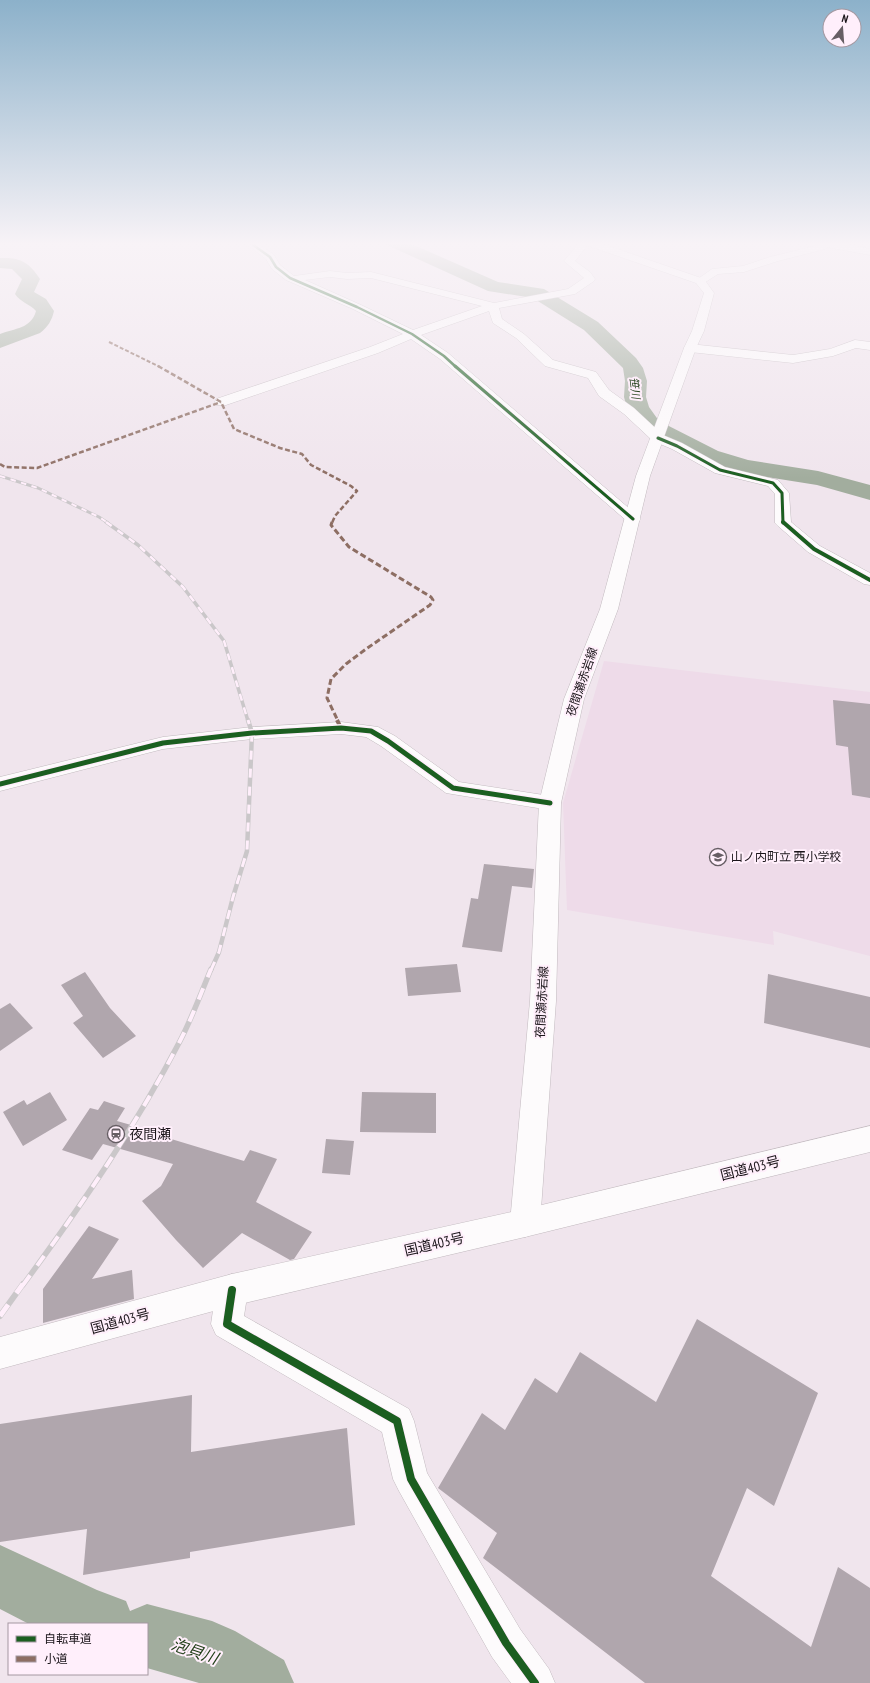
<svg xmlns="http://www.w3.org/2000/svg" width="870" height="1683" viewBox="0 0 870 1683" font-family="'PT Sans Narrow','Noto Sans JP',sans-serif">
<style>
.built{fill:#eedbe9}
.lines{fill:none;stroke-linecap:round;stroke-linejoin:round}
.river{fill:#a2ad9e;fill-rule:evenodd}
.building{fill:#b0a6ad}
.minor-casing{stroke:#c2babf;stroke-width:1}
.major-casing{stroke:#c2babf;stroke-width:1}
.highway-casing{stroke:#c2babf;stroke-width:1}
.minor{fill:#fdfbfc;fill-rule:evenodd}
.major{fill:#fdfbfc;fill-rule:evenodd}
.highway{fill:#fdfbfc;fill-rule:evenodd}
.rail-far4-casing{stroke:#cac7c9;stroke-width:3}
.rail-far3-casing{stroke:#cac7c9;stroke-width:3.5}
.rail-far2-casing{stroke:#cac7c9;stroke-width:4.5}
.rail-far1-casing{stroke:#cac7c9;stroke-width:5.5}
.rail-casing{stroke:#cac7c9;stroke-width:6}
.rail-far4{stroke:#ffeffb;stroke-width:2;stroke-dasharray:5.5;stroke-linecap:butt}
.rail-far3{stroke:#ffeffb;stroke-width:2.5;stroke-dasharray:7;stroke-linecap:butt}
.rail-far2{stroke:#ffeffb;stroke-width:3;stroke-dasharray:9;stroke-linecap:butt}
.rail-far1{stroke:#ffeffb;stroke-width:4;stroke-dasharray:12;stroke-linecap:butt}
.rail{stroke:#ffeffb;stroke-width:5;stroke-dasharray:14;stroke-linecap:butt}
.quiet-far3{stroke:#8d6e63;stroke-width:2;stroke-dasharray:4 2;stroke-linecap:butt}
.quiet-far2{stroke:#8d6e63;stroke-width:2.5;stroke-dasharray:5 2.5;stroke-linecap:butt}
.quiet-far1{stroke:#8d6e63;stroke-width:3;stroke-dasharray:6 3;stroke-linecap:butt}
.quiet{stroke:#8d6e63;stroke-width:4;stroke-dasharray:8 4;stroke-linecap:butt}
.cycleway-far4-casing{stroke:#ffeffb;stroke-width:3.5}
.cycleway-far3-casing{stroke:#ffeffb;stroke-width:4.5}
.cycleway-far2-casing{stroke:#ffeffb;stroke-width:6}
.cycleway-far1-casing{stroke:#ffeffb;stroke-width:8}
.cycleway-casing{stroke:#ffeffb;stroke-width:10}
.cycleway-far4{stroke:#1b5e20;stroke-width:2.5}
.cycleway-far3{stroke:#1b5e20;stroke-width:3}
.cycleway-far2{stroke:#1b5e20;stroke-width:4}
.cycleway-far1{stroke:#1b5e20;stroke-width:5}
.cycleway{stroke:#1b5e20;stroke-width:8}
.labels{text-anchor:middle;stroke-width:4;stroke-linejoin:round;paint-order:stroke}
.far-water-label{font-size:11px;font-style:italic;fill:#1f3d16;stroke:#ffeffb}
.street-label{font-size:12px;fill:#1b151a;stroke:#ffeffb}
.poi-label{font-size:12px;fill:#1b151a;stroke:#ffeffb;text-anchor:start}
.near-poi-label{font-size:14px;fill:#1b151a;stroke:#ffeffb;text-anchor:start}
.near-street-label{font-size:14px;fill:#1b151a;stroke:#ffeffb}
.near-water-label{font-size:16px;font-style:italic;fill:#1f3d16;stroke:#ffeffb}
</style>
<rect width="100%" height="100%" fill="#f0e5ed"/>
<path class="built" d="M 604,661 L 870,692 L 870,956 L 773,931 L 774,945 L 567,910 L 563,803 Z"/>
<g class="lines">
<g class="river">
<path d="M 385,242 L 407,242 L 498,282 L 544,289 L 598,322 L 636,358 L 643,368 L 647,381 L 646,397 L 649,407 L 659,421 L 718,451 L 748,460 L 818,471 L 870,485 L 870,500 L 817,485 L 736,472 L 702,461 L 643,431 L 627,408 L 624,397 L 625,381 L 623,368 L 584,330 L 533,298 L 488,291 L 387,245 Z"/>
<path d="M 0,258 C 20,257 29,262 40,279 L 34,292 L 46,299 L 54,311 C 52,320 48,327 40,333 L 0,348 L 0,334 C 15,328 31,329 36,311 C 30,304 20,302 15,294 L 22,279 L 12,269 L 0,268 Z"/>
<path d="M 0,1545 L 97,1590 L 126,1601 L 130,1611 L 147,1604 L 212,1621 L 235,1631 L 284,1660 L 294,1683 L 199,1683 L 147,1668 L 147,1624 L 29,1624 L 0,1609 Z"/>
</g>
</g>
<g class="building">
<path d="M 833,700 L 870,704 L 870,798 L 852,795 L 848,747 L 836,745 Z"/>
<path d="M 484,864 L 534,869 L 532,888 L 512,886 L 502,952 L 462,947 L 471,898 L 478,899 Z"/>
<path d="M 457,964 L 461,992 L 408,996 L 405,968 Z"/>
<path d="M 85,972 L 110,1008 L 136,1036 L 103,1058 L 73,1023 L 83,1016 L 61,985 Z"/>
<path d="M 768,974 L 870,997 L 870,1048 L 764,1023 Z"/>
<path d="M 10,1003 L 33,1028 L 0,1051 L 0,1009 Z"/>
<path d="M 50,1092 L 67,1120 L 23,1146 L 3,1112 L 24,1100 L 27,1105 Z"/>
<path d="M 362,1092 L 436,1093 L 436,1133 L 360,1132 Z"/>
<path d="M 104,1101 L 125,1108 L 117,1121 L 159,1133 L 158,1135 L 244,1161 L 250,1150 L 277,1159 L 256,1202 L 312,1232 L 294,1259 L 290,1260 L 242,1233 L 203,1268 L 176,1240 L 142,1201 L 161,1186 L 173,1164 L 103,1144 L 92,1160 L 62,1150 L 90,1108 L 98,1110 Z"/>
<path d="M 326,1139 L 354,1141 L 350,1175 L 322,1173 Z"/>
<path d="M 89,1226 L 119,1239 L 92,1279 L 132,1270 L 134,1299 L 43,1323 L 43,1289 Z"/>
<path d="M 697,1319 L 818,1393 L 774,1506 L 747,1488 L 711,1576 L 811,1647 L 838,1567 L 870,1588 L 870,1683 L 645,1683 L 483,1558 L 497,1533 L 438,1488 L 482,1413 L 505,1430 L 535,1378 L 557,1393 L 580,1352 L 656,1402 Z"/>
<path d="M 192,1395 L 191,1452 L 347,1428 L 355,1525 L 190,1552 L 190,1558 L 83,1575 L 87,1529 L 0,1542 L 0,1424 Z"/>
</g>
<g class="lines">
<g class="minor-casing">
<g id="minor">
<path d="M 244,242 L 256,242 L 274,255 L 280,265 L 294,276 L 330,271 L 347,273 L 371,272 L 494,303 L 568,289 L 584,278 L 564,261 L 580,242 L 590,242 L 575,261 L 590,272 L 595,279 L 594,281 L 575,294 L 499,308 L 502,319 L 524,334 L 553,360 L 596,372 L 609,390 L 634,408 L 663,435 L 682,443 L 725,467 L 778,480 L 789,493 L 791,522 L 820,546 L 870,573 L 870,585 L 864,584 L 808,552 L 778,526 L 775,523 L 775,494 L 768,486 L 715,473 L 672,449 L 653,441 L 624,414 L 599,396 L 588,378 L 545,366 L 516,338 L 493,323 L 489,311 L 421,335 L 448,353 L 638,516 L 641,519 L 638,522 L 633,524 L 628,522 L 440,359 L 411,339 L 378,353 L 226,405 L 216,405 L 215,402 L 216,399 L 370,347 L 403,334 L 353,309 L 286,280 L 272,269 L 266,259 ZM 330,277 L 347,279 L 371,278 L 482,306 L 413,330 L 361,305 L 305,280 Z"/>
<path d="M 804,242 L 836,242 L 870,249 L 870,255 L 827,247 L 825,249 L 778,261 L 744,272 L 718,274 L 704,283 L 696,283 L 695,281 L 712,269 L 743,266 L 770,257 L 815,246 L 806,244 Z"/>
<path d="M 855,340 L 870,342 L 870,350 L 856,348 L 833,356 L 793,363 L 690,352 L 686,351 L 684,348 L 686,345 L 690,344 L 793,355 L 830,349 Z"/>
<path d="M 341,722 L 378,727 L 395,736 L 459,782 L 550,796 L 557,798 L 561,803 L 557,808 L 550,810 L 446,793 L 381,746 L 366,737 L 341,734 L 252,739 L 163,749 L 0,791 L 0,777 L 163,737 L 252,727 Z"/>
<path d="M 232,1274 L 243,1279 L 248,1290 L 244,1316 L 409,1409 L 414,1421 L 427,1473 L 520,1629 L 549,1669 L 555,1683 L 511,1683 L 492,1657 L 399,1491 L 393,1479 L 382,1432 L 216,1335 L 211,1324 L 216,1290 L 221,1279 Z"/>
</g>
</g>
<g class="major-casing">
<path id="major" d="M 581,242 L 597,242 L 704,279 L 714,293 L 704,331 L 696,348 L 650,476 L 618,609 L 584,699 L 561,803 L 556,1001 L 540,1223 L 536,1233 L 525,1237 L 514,1233 L 510,1223 L 530,1001 L 539,803 L 564,699 L 600,609 L 636,476 L 684,348 L 692,331 L 704,293 L 696,283 L 583,244 Z"/>
</g>
<g class="highway-casing">
<path id="highway" d="M 870,1126 L 870,1152 L 525,1237 L 232,1306 L 0,1369 L 0,1337 L 232,1274 L 525,1209 Z"/>
</g>
<use href="#minor" class="minor"/>
<use href="#major" class="major"/>
<use href="#highway" class="highway"/>
<g class="rail-far4-casing">
<path id="rail-far4" d="M 0,476 L 38,488 L 99,517 L 108,523"/>
</g>
<g class="rail-far3-casing">
<path id="rail-far3" d="M 106,522 L 138,545 L 183,587 L 224,641 L 248,721"/>
</g>
<g class="rail-far2-casing">
<path id="rail-far2" d="M 211,970 L 219,952 L 233,897 L 247,851 L 252,733 L 248,720"/>
</g>
<g class="rail-far1-casing">
<path id="rail-far1" d="M 23,1285 C 80,1207 135,1128 180,1041 C 192,1018 201,993 211,969"/>
</g>
<g class="rail-casing">
<path id="rail" d="M 0,1316 L 23,1284"/>
</g>
<use href="#rail-far4" class="rail-far4"/>
<use href="#rail-far3" class="rail-far3"/>
<use href="#rail-far2" class="rail-far2"/>
<use href="#rail-far1" class="rail-far1"/>
<use href="#rail" class="rail"/>
<path class="quiet-far3" d="M 109,342 L 160,367"/>
<g class="quiet-far2">
<path d="M 158,366 L 221,402 L 234,429 L 280,448 L 302,454 L 311,465 L 351,486 L 357,491 L 335,516 L 332,523"/>
<path d="M 0,464 L 5,467 L 37,468 L 221,402"/>
</g>
<path class="quiet-far1" d="M 332,522 L 331,525 L 349,547 L 431,597 L 433,600 L 430,605 L 366,649 L 346,664 L 331,679 L 327,698 L 338,721"/>
<path class="quiet" d="M 337,720 L 341,728"/>
<g class="cycleway-far4-casing">
<path id="cycleway-far4" d="M 249,242 L 270,257 L 276,267 L 290,278 L 357,307 L 412,334 L 444,356 L 456,367"/>
</g>
<g class="cycleway-far3-casing">
<g id="cycleway-far3">
<path d="M 455,366 L 633,519"/>
<path d="M 658,438 L 677,446 L 720,470 L 773,483 L 782,493 L 783,523"/>
</g>
</g>
<g class="cycleway-far2-casing">
<path id="cycleway-far2" d="M 783,522 L 814,549 L 870,580"/>
</g>
<g class="cycleway-far1-casing">
<path id="cycleway-far1" d="M 0,784 L 163,743 L 252,733 L 341,728 L 371,731 L 388,741 L 453,788 L 550,803"/>
</g>
<g class="cycleway-casing">
<path id="cycleway" d="M 232,1290 L 227,1324 L 397,1421 L 411,1479 L 506,1643 L 535,1683"/>
</g>
<use href="#cycleway-far4" class="cycleway-far4"/>
<use href="#cycleway-far3" class="cycleway-far3"/>
<use href="#cycleway-far2" class="cycleway-far2"/>
<use href="#cycleway-far1" class="cycleway-far1"/>
<use href="#cycleway" class="cycleway"/>
</g>
<linearGradient id="sky" x2="0" y2="1"><stop stop-color="#8cb1ca"/><stop offset="0.51" stop-color="#f8f3f7"/><stop offset="1" stop-color="#f8f3f7" stop-opacity="0"/></linearGradient>
<rect width="870" height="478" fill="url(#sky)"/>
<defs>
<g id="school-ring" transform="scale(0.9)"><circle r="9.5" fill="#ffeffb" stroke="#665e64" stroke-width="1.5"/><path d="M0-5L7-2L0 1L-7-2ZM-4 1L0 2.5L4 1V4Q0 6-4 4Z" fill="#665e64"/></g>
<g id="station-ring" transform="scale(0.9)"><circle r="9.5" fill="#ffeffb" stroke="#665e64" stroke-width="1.5"/><path d="M-3-6H3Q5-6 5-4V2Q5 4 3 4L4.5 6H3L1.5 4h-3L-3 6H-4.5L-3 4Q-5 4-5 2V-4Q-5-6-3-6ZM-3.5-4v3h7v-3ZM-3.5 1v1.5H-2V1ZM2 1v1.5H3.5V1Z" fill="#665e64"/></g>
</defs>
<g fill-rule="evenodd">
<use href="#school-ring" x="718" y="857"/>
<use href="#station-ring" x="116" y="1134"/>
</g>
<g class="labels">
<g class="far-water-label">
<text transform="translate(635 388) rotate(83)" y="4">笹川</text>
</g>
<g class="street-label">
<text transform="translate(582 682) rotate(-71)" y="4">夜間瀬赤岩線</text>
<text transform="translate(542 1002) rotate(-87)" y="4">夜間瀬赤岩線</text>
</g>
<g class="poi-label">
<text x="731" y="861">山ノ内町立 西小学校</text>
</g>
<g class="near-poi-label">
<text x="129" y="1139">夜間瀬</text>
</g>
<g class="near-street-label">
<text transform="translate(750 1168) rotate(-14)" y="5">国道403号</text>
<text transform="translate(434 1244) rotate(-13)" y="5">国道403号</text>
<text transform="translate(120 1321) rotate(-15)" y="5">国道403号</text>
</g>
<g class="near-water-label">
<text transform="translate(195 1651) rotate(19)" y="6">泡貝川</text>
</g>
</g>
<rect x="8" y="1623" width="140" height="52" fill="#ffeffb" stroke="#a498a1"/>
<rect x="16" y="1636" width="20" height="6" fill="#1b5e20" stroke="#a498a1"/>
<text x="44" y="1643" font-size="12" fill="#1b151a">自転車道</text>
<rect x="16" y="1656" width="20" height="6" fill="#8d6e63" stroke="#a498a1"/>
<text x="44" y="1663" font-size="12" fill="#1b151a">小道</text>
<g transform="translate(842 28) rotate(17)"><circle r="19" fill="#ffeffb" stroke="#a498a1"/>
<path d="M0-3L7 15L0 10L-7 15Z" fill="#665e64"/>
<text y="-6" font-size="11" font-weight="bold" text-anchor="middle" fill="#1b151a">N</text>
</g>
</svg>
